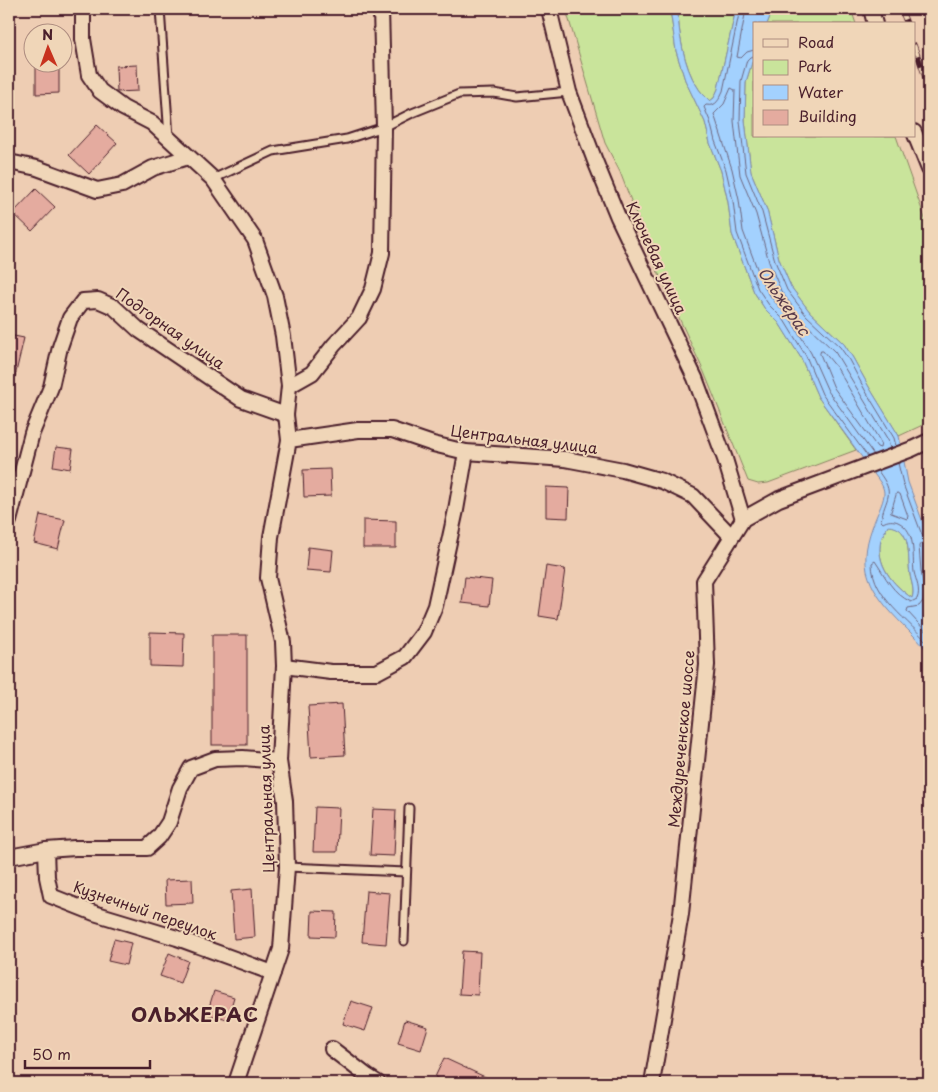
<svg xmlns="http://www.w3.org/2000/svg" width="938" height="1092" viewBox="0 0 938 1092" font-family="'Playpen Sans',sans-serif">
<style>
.green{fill:#c9e49b;stroke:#8a8263}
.water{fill:#a3d1fe;stroke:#7f8aaa;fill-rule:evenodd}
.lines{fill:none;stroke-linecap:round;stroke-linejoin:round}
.shore{stroke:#6e667f;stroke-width:1}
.building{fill:#e4ab9f;stroke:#4a1f2b}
.service-casing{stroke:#4a1f2b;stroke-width:11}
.minor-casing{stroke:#4a1f2b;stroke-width:18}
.service{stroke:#f0d6b8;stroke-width:7}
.minor{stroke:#f0d6b8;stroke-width:14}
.rail-casing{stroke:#4a1f2b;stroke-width:5.5}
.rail{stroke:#f0d6b8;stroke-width:4;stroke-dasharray:11;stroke-linecap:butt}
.labels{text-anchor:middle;stroke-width:4;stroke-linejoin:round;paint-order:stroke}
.street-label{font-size:15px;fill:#4a1f2b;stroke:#f0d6b8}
.water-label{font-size:16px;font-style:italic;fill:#573a4b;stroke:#f0d6b8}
.district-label{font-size:20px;font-weight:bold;letter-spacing:1px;fill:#4a1f2b;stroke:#f0d6b8}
</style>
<rect width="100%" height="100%" fill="#eecdb3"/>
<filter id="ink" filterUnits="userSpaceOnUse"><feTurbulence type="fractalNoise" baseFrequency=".02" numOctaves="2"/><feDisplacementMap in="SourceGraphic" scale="10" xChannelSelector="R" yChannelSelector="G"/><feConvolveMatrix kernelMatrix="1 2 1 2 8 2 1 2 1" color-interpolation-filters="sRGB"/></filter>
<g filter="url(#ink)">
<g class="green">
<path d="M 567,9 L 670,9 L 676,51 L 685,80 L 705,122 L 710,143 L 721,171 L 728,202 L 732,234 L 754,292 L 765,309 L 779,323 L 801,358 L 818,397 L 856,450 L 768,483 L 758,484 L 748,481 L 704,372 L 645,244 L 643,232 L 620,172 L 605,143 L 567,13 Z"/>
<path d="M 678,9 L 736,9 L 718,89 L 714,98 L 710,101 C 705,96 700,92 697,86 C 684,68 678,30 678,9 Z"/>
<path d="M 773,9 L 851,9 L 856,24 L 767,24 Z"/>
<path d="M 754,56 L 754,136 L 896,136 L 929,230 L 929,422 L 899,436 L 869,387 L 853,358 L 844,344 L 810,312 L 791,287 L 779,259 L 767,210 L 751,172 L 745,120 L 746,82 Z"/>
<path d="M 888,525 C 913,528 907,557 910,575 C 911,582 915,590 912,598 C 893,585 875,564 881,539 C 882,535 886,530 888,525 Z"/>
</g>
<path class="water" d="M 670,9 L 678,9 C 678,30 684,68 697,86 C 700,92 705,96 710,101 L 714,98 L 718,89 L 736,9 L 773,9 L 767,24 L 754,24 L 754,56 L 746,82 L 745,120 L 751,172 L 767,210 L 779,259 L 791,287 L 810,312 L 844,344 L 853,358 L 869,387 L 899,436 L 908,482 L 929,539 L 929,653 C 909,627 875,605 867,571 C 863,551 870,532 877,515 C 880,508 884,500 884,493 C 884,489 882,485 880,482 L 818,397 L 801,358 L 779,323 L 765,309 L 754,292 L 732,234 L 728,202 L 721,171 L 710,143 L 705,122 L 685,80 L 676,51 ZM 888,526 C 913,527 907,557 910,574 C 911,582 915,590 912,598 C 893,585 875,564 881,540 C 882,535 886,530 888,526 Z"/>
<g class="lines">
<g class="shore">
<path d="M 740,9 L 723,91 C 719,99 717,107 706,105 L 704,107 L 710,121 L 715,141 L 726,170 L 733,201 L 737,233 L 758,289 L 769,305 L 784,320 L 806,356 L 822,394 L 868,457"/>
<path d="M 746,9 L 737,57 L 741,58 L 747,52 L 754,50"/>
<path d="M 754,56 L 750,57 L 747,60 L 741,81 L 740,121 L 746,173 L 762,212 L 775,261 L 787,290 L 806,315 L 840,347 L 849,360 L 865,390 L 894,438 L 896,446"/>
<path d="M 821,351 L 823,351 L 837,368 L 881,443 L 880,448 L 877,447 L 834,388 L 820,354 Z"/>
<path d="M 874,455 L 828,391 L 811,353 L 789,317 L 774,301 L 764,287 L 743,231 L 739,200 L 732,169 L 714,114 L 724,104 L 731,88 L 735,90 L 734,121 L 740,175 L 756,214 L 769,262 L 781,291 L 802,320 L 835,352 L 888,440 L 890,449"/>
<path d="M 898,463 L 903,484 L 922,535 L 925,538 L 929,539"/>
<path d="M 878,471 C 897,496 885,496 881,521 L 883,523 C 888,520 893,520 898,522 C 917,531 912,556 914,572 C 916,581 921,590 917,599 L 911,602 C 892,593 886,577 875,561 L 872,563 C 872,598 910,620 929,645"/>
<path d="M 897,493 L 900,494 L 908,516 L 907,519 L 891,513 Z"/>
<path d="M 929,545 L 921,543 L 919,546 L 921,571 L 925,594 L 923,601 L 919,606 L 908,608 L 907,611 L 929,635"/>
</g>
</g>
<g class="building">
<path d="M 36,62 L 59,62 L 59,93 L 36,94 Z"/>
<path d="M 137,65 L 138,91 L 117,92 L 116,66 Z"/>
<path d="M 97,125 L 117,143 L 89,174 L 69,155 Z"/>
<path d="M 36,189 L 55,207 L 32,231 L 13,213 Z"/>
<path d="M 9,335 L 24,338 L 14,381 L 9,381 Z"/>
<path d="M 56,447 L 73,449 L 70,469 L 53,466 Z"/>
<path d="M 330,469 L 331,496 L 304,497 L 303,470 Z"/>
<path d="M 546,487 L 569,488 L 568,518 L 546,517 Z"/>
<path d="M 40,515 L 65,520 L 58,549 L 34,543 Z"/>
<path d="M 363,520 L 396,521 L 396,548 L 363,548 Z"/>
<path d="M 308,547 L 333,550 L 331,572 L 306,570 Z"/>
<path d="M 546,566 L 565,569 L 558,619 L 539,616 Z"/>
<path d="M 465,577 L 492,580 L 489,606 L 462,603 Z"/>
<path d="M 150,632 L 184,633 L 183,667 L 150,666 Z"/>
<rect x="212" y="635" width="35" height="110"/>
<path d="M 342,704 L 345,755 L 311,757 L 308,706 Z"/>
<path d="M 315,807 L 339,808 L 337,852 L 313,852 Z"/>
<path d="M 373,809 L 396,810 L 394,856 L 370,855 Z"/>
<path d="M 192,879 L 193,903 L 166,904 L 165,880 Z"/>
<path d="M 252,889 L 255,937 L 234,939 L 231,891 Z"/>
<path d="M 366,891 L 390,893 L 386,944 L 362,942 Z"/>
<path d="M 312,911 L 336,912 L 335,937 L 311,936 Z"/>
<path d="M 114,939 L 131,943 L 126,965 L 108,961 Z"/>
<path d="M 462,951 L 480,952 L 478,995 L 459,994 Z"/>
<path d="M 169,953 L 188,961 L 180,983 L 160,976 Z"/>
<path d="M 214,991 L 234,997 L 227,1020 L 207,1014 Z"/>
<path d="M 351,1001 L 373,1008 L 365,1031 L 343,1024 Z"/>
<path d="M 405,1020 L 428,1027 L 421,1050 L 398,1043 Z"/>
<path d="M 444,1058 L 498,1083 L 449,1083 L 435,1077 Z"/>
</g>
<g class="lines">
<g class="service-casing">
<g id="service">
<path d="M 160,9 L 169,137"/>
<path d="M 213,179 L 273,151 L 347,139 L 384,127 L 412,113 L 459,94 L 494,93 L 517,97 L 569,92"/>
<path d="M 287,867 L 406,872"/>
<path d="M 404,941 L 409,808"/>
</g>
</g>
<g class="minor-casing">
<g id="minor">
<path d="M 83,9 L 83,39 L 89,75 L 100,91 L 123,108 L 152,123 L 213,179 L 255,240 L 275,296 L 283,336 L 289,386 L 286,415 L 289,440"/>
<path d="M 549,9 L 569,92 L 595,161 L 618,217 L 695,378 L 725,459 L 743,519"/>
<path d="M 871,9 L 875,24"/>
<path d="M 914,132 L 929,169"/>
<path d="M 9,162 L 37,168 L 97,190 L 122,185 L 153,168 L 188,157"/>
<path d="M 289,386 L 312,373 L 334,345 L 359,318 L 373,289 L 382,253 L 384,127 L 381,9"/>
<path d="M 9,521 L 32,433 L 51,387 L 60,347 L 70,318 L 83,301 L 98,300 L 114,307 L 139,330 L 241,399 L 286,415"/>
<path d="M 284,666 L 331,672 L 377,672 L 405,657 L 424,632 L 435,606 L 456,510 L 466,452"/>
<path d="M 46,850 L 47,877 L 51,896 L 94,913 L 177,938 L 273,973"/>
<path d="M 9,857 L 46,850 L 75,848 L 147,848 L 159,837 L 169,822 L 180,788 L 191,768 L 215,759 L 243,758 L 279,761"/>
<path d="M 332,1049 L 367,1076 L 378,1083"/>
<path d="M 236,1083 L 281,949 L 287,867 L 285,801 L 279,761 L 284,666 L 283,642 L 268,578 L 271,537 L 289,440 L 358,430 L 392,430 L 433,444 L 466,452 L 565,459 L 623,470 L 662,481 L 693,496 L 731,536"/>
<path d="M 652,1083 L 681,914 L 707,665 L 704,581 L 743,519 L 779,499 L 912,449 L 929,441"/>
</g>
</g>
<use href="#service" class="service"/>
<use href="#minor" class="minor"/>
<g class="rail-casing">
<g id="rail">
<path d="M 901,9 L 907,24"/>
<path d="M 914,45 L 929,88"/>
</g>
</g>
<use href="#rail" class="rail"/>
</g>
</g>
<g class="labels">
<g class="street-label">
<text transform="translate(656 258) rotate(65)" y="5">Ключевая улица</text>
<text transform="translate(170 329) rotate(35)" y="5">Подгорная улица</text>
<text transform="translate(524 440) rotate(7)" y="5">Центральная улица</text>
<text transform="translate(682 739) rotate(-85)" y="5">Междуреченское шоссе</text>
<text transform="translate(267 799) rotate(-92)" y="5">Центральная улица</text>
<text transform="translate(145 911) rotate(19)" y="5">Кузнечный переулок</text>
</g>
<g class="water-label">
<text transform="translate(784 301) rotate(56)" y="6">Ольжерас</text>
</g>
<g class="district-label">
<text x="195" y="1022">ОЛЬЖЕРАС</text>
</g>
</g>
<rect width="938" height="1092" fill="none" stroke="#f0d6b8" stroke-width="30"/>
<rect x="15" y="15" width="908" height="1062" fill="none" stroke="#4a1f2b" stroke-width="2" filter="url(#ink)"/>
<rect x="753" y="22" width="162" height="115" fill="#f0d6b8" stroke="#ae8d80"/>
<rect x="763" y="39" width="25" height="8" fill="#f0d6b8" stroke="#ae8d80"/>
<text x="798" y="48" font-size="15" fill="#4a1f2b">Road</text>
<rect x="763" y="60" width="25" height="15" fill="#c9e49b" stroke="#ae8d80"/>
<text x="798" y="72" font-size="15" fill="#4a1f2b">Park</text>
<rect x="763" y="85" width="25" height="15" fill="#a3d1fe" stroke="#ae8d80"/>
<text x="798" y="98" font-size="15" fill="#4a1f2b">Water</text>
<rect x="763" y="110" width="25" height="15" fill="#e4ab9f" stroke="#ae8d80"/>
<text x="798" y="122" font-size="15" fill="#4a1f2b">Building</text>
<g transform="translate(48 48) rotate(358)"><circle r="24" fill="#f0d6b8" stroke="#ae8d80"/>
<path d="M0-4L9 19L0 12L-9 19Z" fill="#c8321e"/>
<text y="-8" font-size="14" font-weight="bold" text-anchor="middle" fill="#4a1f2b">N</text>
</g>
<path d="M25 1060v8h125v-8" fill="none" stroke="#4a1f2b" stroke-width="2.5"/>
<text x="32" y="1060" font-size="15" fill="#4a1f2b" stroke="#f0d6b8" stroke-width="4" paint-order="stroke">50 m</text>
</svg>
